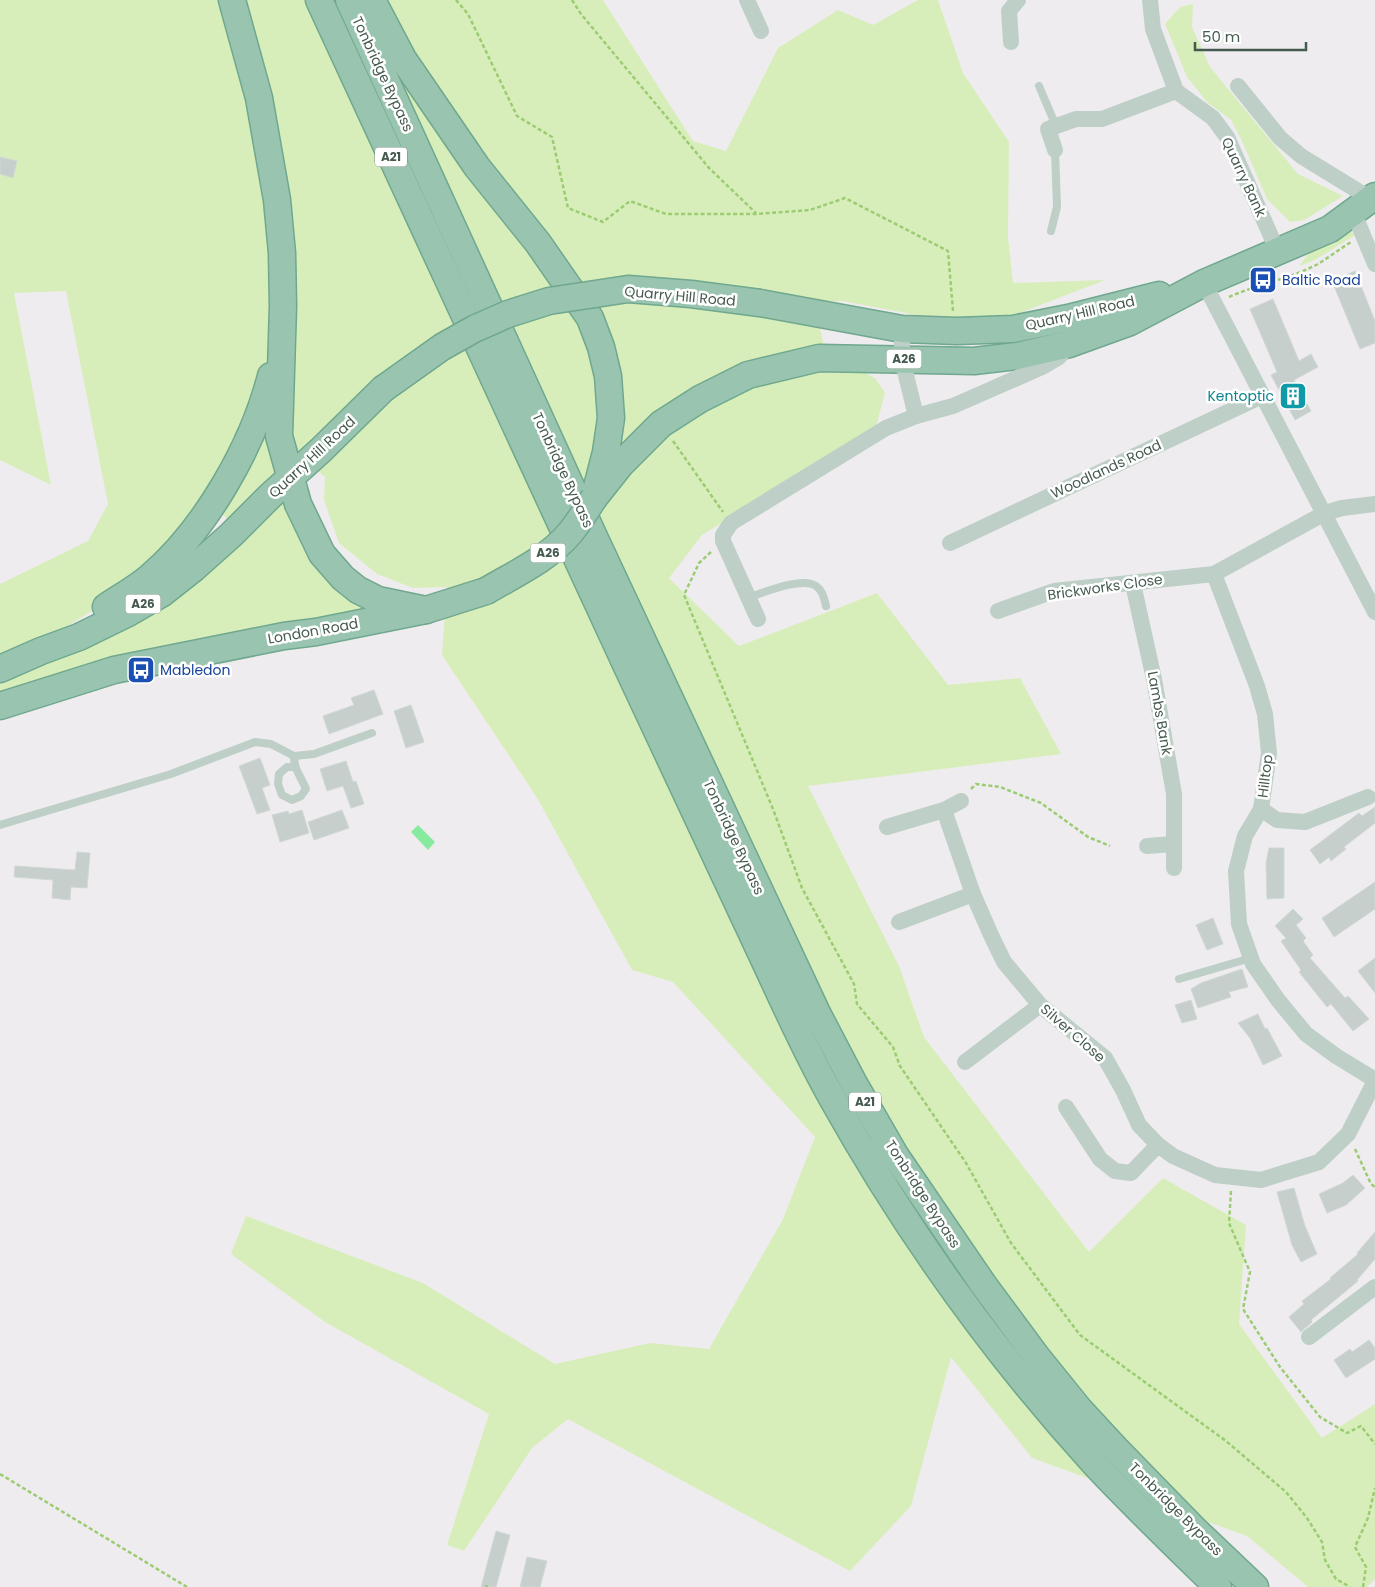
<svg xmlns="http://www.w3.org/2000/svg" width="1375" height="1587" viewBox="0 0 1375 1587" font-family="Poppins,sans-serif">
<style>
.green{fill:#d8eeba}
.water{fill:#86eb9e}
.building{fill:#c6cfcc;stroke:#d0d8d6}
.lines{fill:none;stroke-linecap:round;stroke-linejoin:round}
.trunk-casing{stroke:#6fa88e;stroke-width:29}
.path{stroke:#9bcc72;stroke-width:2.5;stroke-dasharray:4 2.5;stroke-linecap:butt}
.service{stroke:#bdcfc6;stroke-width:8}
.minor{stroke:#bdcfc6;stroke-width:16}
.trunk{stroke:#98c4b0;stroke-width:26}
.trunk-bridge-casing{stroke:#6fa88e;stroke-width:29;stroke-linecap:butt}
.trunk-bridge{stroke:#98c4b0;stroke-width:26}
.labels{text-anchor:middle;stroke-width:5;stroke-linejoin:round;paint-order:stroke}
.shield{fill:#fff;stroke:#7d8c84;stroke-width:1}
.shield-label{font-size:12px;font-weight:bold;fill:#455a4f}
.street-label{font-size:14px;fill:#455a4f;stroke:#fff}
.transit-label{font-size:14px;fill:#164399;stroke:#fff;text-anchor:start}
.culture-label{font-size:14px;fill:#0d838f;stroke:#fff;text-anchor:end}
</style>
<rect width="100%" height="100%" fill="#efecef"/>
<g class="green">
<path d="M 0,0 L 603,0 L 693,141 L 726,151 L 778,48 L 838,10 L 873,25 L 918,0 L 938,0 L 963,73 L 1009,142 L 1008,237 L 1013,283 L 1105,280 L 1012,316 L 958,323 L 843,301 L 815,302 L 824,348 L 876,379 L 885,393 L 875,430 L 702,535 L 669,578 L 739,646 L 877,593 L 948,685 L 1020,678 L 1061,754 L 808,786 L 899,966 L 924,1037 L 1089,1252 L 1163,1178 L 1246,1225 L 1239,1324 L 1322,1438 L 1375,1404 L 1375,1579 L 1367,1587 L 1308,1587 L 1247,1536 L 1032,1458 L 951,1357 L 911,1506 L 850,1571 L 568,1419 L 532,1448 L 464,1551 L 447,1545 L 489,1414 L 325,1322 L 231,1254 L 246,1216 L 423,1283 L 555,1364 L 650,1343 L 709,1349 L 783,1219 L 815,1137 L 673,982 L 632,970 L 536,796 L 442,655 L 447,587 L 413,588 L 377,574 L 339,543 L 324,500 L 325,477 L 296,452 L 290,427 L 251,424 L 182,535 L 121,593 L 61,630 L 0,656 L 0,584 L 88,541 L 108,504 L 66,291 L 14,293 L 51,485 L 0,460 Z"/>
<path d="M 1193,4 L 1192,27 L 1210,67 L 1298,174 L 1343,196 L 1304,220 L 1290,222 L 1267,199 L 1242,141 L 1231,120 L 1207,102 L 1187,77 L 1165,24 L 1180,7 Z"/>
<path d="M 1347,230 L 1356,235 C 1337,245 1321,259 1300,266 C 1306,251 1328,241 1341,232 Z"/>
<path d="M 268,421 L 284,472 L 258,491 L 227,519 L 221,513 Z"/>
<path d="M 289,490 L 379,609 C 304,621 228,631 154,648 C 101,660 51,678 0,695 L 0,678 Z"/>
</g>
<path class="water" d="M 418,825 L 435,842 L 428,850 L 411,832 Z"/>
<g class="building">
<path d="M 0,157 L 17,161 L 13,178 L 0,174 Z"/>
<path d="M 1355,271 L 1375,321 L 1375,343 L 1360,349 L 1332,281 Z"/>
<path d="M 1273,299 L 1299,361 L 1311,354 L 1318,367 L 1294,380 L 1311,411 L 1295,420 L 1271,375 L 1277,372 L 1250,309 Z"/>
<path d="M 374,690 L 383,714 L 329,734 L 323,716 L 354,705 L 351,698 Z"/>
<path d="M 411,705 L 424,742 L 406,748 L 394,711 Z"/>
<path d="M 260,758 L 270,785 L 262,788 L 270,810 L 257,814 L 239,766 Z"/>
<path d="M 346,761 L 353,782 L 356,781 L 364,804 L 351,808 L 343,786 L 327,791 L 320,769 Z"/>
<path d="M 1375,807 L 1375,823 L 1344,847 L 1346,849 L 1331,861 L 1329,857 L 1320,864 L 1310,850 L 1359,813 L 1362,816 Z"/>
<path d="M 302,810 L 309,833 L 280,842 L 272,815 L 288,811 L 289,814 Z"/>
<path d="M 342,810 L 349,828 L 314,840 L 308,822 Z"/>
<path d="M 1269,848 L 1284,848 L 1284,898 L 1267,899 L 1266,863 Z"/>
<path d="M 77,852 L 90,853 L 87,888 L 71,887 L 70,900 L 52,898 L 53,880 L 14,877 L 15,866 L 75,870 Z"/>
<path d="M 1375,882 L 1375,909 L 1334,937 L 1322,918 Z"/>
<path d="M 1293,909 L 1303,919 L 1296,925 L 1306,938 L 1303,941 L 1313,955 L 1310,958 L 1345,998 L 1348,996 L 1369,1019 L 1353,1031 L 1331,1004 L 1327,1007 L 1299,972 L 1301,970 L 1281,941 L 1286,938 L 1275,926 Z"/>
<path d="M 1213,918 L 1223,944 L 1207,950 L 1196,925 Z"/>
<path d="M 1375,958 L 1375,993 L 1358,971 Z"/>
<path d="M 1242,969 L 1248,987 L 1229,992 L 1231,997 L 1198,1008 L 1191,989 L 1201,983 Z"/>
<path d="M 1191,1000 L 1197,1019 L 1182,1023 L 1175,1005 Z"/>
<path d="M 1258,1014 L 1265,1029 L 1267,1028 L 1282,1056 L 1263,1065 L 1250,1038 L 1238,1023 Z"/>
<path d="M 1353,1175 L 1365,1188 L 1346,1205 L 1327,1213 L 1319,1194 L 1343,1183 Z"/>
<path d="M 1294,1188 L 1305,1226 L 1317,1254 L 1301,1262 L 1292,1245 L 1277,1192 Z"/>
<path d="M 1375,1232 L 1375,1259 L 1357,1280 L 1358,1281 L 1311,1320 L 1312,1322 L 1301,1332 L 1289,1317 L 1304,1304 L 1302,1301 L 1331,1279 L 1330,1278 L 1358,1254 L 1357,1253 Z"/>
<path d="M 1369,1340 L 1375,1348 L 1375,1359 L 1346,1378 L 1334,1360 L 1350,1349 L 1352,1352 Z"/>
<path d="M 496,1531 L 510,1535 L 496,1587 L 481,1587 Z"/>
<path d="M 527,1557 L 547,1561 L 540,1587 L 520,1587 Z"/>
</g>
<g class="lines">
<g class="trunk-casing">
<g id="trunk">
<path d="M 232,0 L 259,98 L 277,200 L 282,253 L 283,306 L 279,436 L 298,504 L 322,554 L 343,578 L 358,590 L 378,600 L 426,610"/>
<path d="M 319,0 C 423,223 525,448 629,671 C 673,766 717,861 762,955 C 784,1002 805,1050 831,1096 C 904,1227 993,1352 1094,1463 C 1134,1506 1176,1546 1218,1587"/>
<path d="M 349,0 L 595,539 L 817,1013 L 853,1082 L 895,1155 L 983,1284 L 1037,1357 L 1079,1409 L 1116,1449 L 1195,1530 L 1255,1587"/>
<path d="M 372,0 L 403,59 L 477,167 L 538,243 L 590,318 L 601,347 L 608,376 L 611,418 L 606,452 L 597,487"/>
<path d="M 760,303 L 902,329 L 957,331 L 1013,329 L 1068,318 L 1159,295"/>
<path d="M 594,498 L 621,464 L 661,424 L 700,399 L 748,375 L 819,358 L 974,361 L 1017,356 L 1069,344 L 1130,322 L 1204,283 L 1330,229 L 1375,196"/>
<path d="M 106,607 C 121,597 137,588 150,577 C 206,529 253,446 271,376"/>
<path d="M 0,669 L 41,651 L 79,637 L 128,613 L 161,594 L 194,568 L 231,535 L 270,496 L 321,450 L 383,389"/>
<path d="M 0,706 L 114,670 L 284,636 L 316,632 L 426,610 L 486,591"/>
</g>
</g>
<g class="path">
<path d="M 456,0 L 468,14 L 517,116 L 552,137 L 568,208 L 603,222 L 630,201 L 666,214 L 757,214 L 810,210 L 845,198 L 948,251 L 953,311"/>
<path d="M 572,0 L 581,14 L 709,168 L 756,213"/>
<path d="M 1229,297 C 1258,284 1290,279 1318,264 C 1329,257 1340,249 1351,242"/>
<path d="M 673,441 L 723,512"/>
<path d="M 711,552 L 699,563 L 684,595 L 773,809 L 802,888 L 854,984 L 857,1004 L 893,1047 L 900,1066 L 966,1163 L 1011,1243 L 1080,1335 L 1226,1441 L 1286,1492 L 1307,1518 L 1322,1542 L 1325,1560 L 1336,1579 L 1350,1587"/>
<path d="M 971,789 L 976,784 L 1000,787 L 1041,803 L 1088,837 L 1110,846"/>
<path d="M 1355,1149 L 1371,1184 L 1375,1187"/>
<path d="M 1231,1191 L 1229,1223 L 1250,1272 L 1243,1309 L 1280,1367 L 1320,1417 L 1347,1433 L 1361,1426 L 1375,1444"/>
<path d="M 0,1474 L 187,1587"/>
<path d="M 485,1586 L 488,1587"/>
<path d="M 1363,1587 L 1366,1567 L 1355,1547 L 1368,1518 L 1375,1488"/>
</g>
<g class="service">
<path d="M 1039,86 L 1056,126"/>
<path d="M 1051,231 L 1057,207 L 1055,150"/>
<path d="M 747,598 C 763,593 802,576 816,586 C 823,591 824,598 826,606"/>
<path d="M 294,767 L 287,767 L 279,774 L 278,784 L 282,795 L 292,800 L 301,796 L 306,789 C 301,777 294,769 294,756"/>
<path d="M 0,825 L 171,774 L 255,742 L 271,744 L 294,756 L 314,754 L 372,733"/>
<path d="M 1179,979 L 1251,958"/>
</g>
<g class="minor">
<path d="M 747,0 L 761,31"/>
<path d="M 1150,0 L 1153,29 L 1176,91 L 1213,118 L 1227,137 L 1278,252"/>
<path d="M 1011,42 L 1009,11 L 1018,0"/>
<path d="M 1238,86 L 1280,138 L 1301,156 L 1371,199"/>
<path d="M 1055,150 L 1048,129 L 1076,119 L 1102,119 L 1176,91"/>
<path d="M 1353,211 L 1375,264"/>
<path d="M 1204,283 L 1375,612"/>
<path d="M 902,329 L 902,359 L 916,416"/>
<path d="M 1375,504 L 1342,508 L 1325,513 L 1214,574 L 1257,686 L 1265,714 L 1269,753 L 1261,809 L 1245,836 L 1236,871 L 1239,924 L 1253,964 L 1278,1000 L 1306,1034 L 1336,1056 L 1375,1080"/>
<path d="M 950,543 L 1262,396"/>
<path d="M 1133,584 L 1154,679 L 1174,794 L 1174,868"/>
<path d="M 998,611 L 1054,591 L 1214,574"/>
<path d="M 758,619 L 723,541 L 723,535 L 731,523 L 886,428 L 916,416 L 953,406 L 1042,367 L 1059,357 L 1068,346"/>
<path d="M 1261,809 L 1277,820 L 1305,822 L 1368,797"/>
<path d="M 944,810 L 961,801"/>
<path d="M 887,827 L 944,810 L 973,894 L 991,935 L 1004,962 L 1040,1005 L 1105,1058 L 1123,1090 L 1139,1125 L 1158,1145 L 1173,1156 L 1215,1175 L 1261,1180 L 1319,1162 L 1348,1134 L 1375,1081"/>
<path d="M 1147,846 L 1174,844"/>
<path d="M 899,922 L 973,894"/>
<path d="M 965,1062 L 1040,1005"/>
<path d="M 1066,1107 L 1100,1159 L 1115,1171 L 1131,1173 L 1158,1145"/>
<path d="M 1309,1337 L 1375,1287"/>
</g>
<use href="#trunk" class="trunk"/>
<g class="trunk-bridge-casing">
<g id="trunk-bridge">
<path d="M 383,389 L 442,347 L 474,329 L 508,314 L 549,301 L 628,289 L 691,294 L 760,303"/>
<path d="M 486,591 C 515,574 548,559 570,533 C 579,522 586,510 594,498"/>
</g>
</g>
<use href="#trunk-bridge" class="trunk-bridge"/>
</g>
<defs>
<g id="bus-square" transform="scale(1.4375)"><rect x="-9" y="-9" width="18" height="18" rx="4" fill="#1a4fb4" stroke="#fff"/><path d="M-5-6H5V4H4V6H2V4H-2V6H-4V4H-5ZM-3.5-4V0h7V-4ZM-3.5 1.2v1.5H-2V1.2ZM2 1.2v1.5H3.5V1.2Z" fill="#fff"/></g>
<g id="building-square" transform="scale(1.4375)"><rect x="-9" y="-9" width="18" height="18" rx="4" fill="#0f9aa8" stroke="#fff"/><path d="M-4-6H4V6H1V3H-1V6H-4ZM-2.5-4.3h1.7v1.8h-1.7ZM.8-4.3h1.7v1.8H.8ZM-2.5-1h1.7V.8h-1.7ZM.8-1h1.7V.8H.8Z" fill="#fff"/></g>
</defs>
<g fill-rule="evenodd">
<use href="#bus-square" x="1263" y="280"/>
<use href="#building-square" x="1293" y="396"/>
<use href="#bus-square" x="141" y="670"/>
</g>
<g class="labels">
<g class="shield">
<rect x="375" y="147.5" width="32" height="19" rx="4"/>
<rect x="886.5" y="349.5" width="35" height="19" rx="4"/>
<rect x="530.5" y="543.5" width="35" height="19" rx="4"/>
<rect x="125.5" y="594.5" width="35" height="19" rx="4"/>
<rect x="849" y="1092.5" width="32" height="19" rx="4"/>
</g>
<g class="shield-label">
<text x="391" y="161">A21</text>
<text x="904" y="363">A26</text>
<text x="548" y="557">A26</text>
<text x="143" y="608">A26</text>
<text x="865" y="1106">A21</text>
</g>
<g class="street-label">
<text transform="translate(383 74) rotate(65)" y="5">Tonbridge Bypass</text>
<text transform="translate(1244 177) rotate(65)" y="5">Quarry Bank</text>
<text transform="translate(680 296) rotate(5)" y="5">Quarry Hill Road</text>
<text transform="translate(1080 313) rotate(-13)" y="5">Quarry Hill Road</text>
<text transform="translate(312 457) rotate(-43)" y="5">Quarry Hill Road</text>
<text transform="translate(1106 469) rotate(-25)" y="5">Woodlands Road</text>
<text transform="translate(563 470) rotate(65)" y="5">Tonbridge Bypass</text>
<text transform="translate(1105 587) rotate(-8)" y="5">Brickworks Close</text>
<text transform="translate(313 631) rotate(-10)" y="5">London Road</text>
<text transform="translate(1160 713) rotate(80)" y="5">Lambs Bank</text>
<text transform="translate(1265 776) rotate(-83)" y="5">Hilltop</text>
<text transform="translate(734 837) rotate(65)" y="5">Tonbridge Bypass</text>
<text transform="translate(1073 1033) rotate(41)" y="5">Silver Close</text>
<text transform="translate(923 1194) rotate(57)" y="5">Tonbridge Bypass</text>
<text transform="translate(1176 1509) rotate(45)" y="5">Tonbridge Bypass</text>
</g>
<g class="transit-label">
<text x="1282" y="285">Baltic Road</text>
<text x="160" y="675">Mabledon</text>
</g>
<g class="culture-label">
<text x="1274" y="401">Kentoptic</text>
</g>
</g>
<path d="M1195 42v8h111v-8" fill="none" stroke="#455a4f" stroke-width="2.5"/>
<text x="1202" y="42" font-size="15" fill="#455a4f" stroke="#ffffff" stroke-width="4" paint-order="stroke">50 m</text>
</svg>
